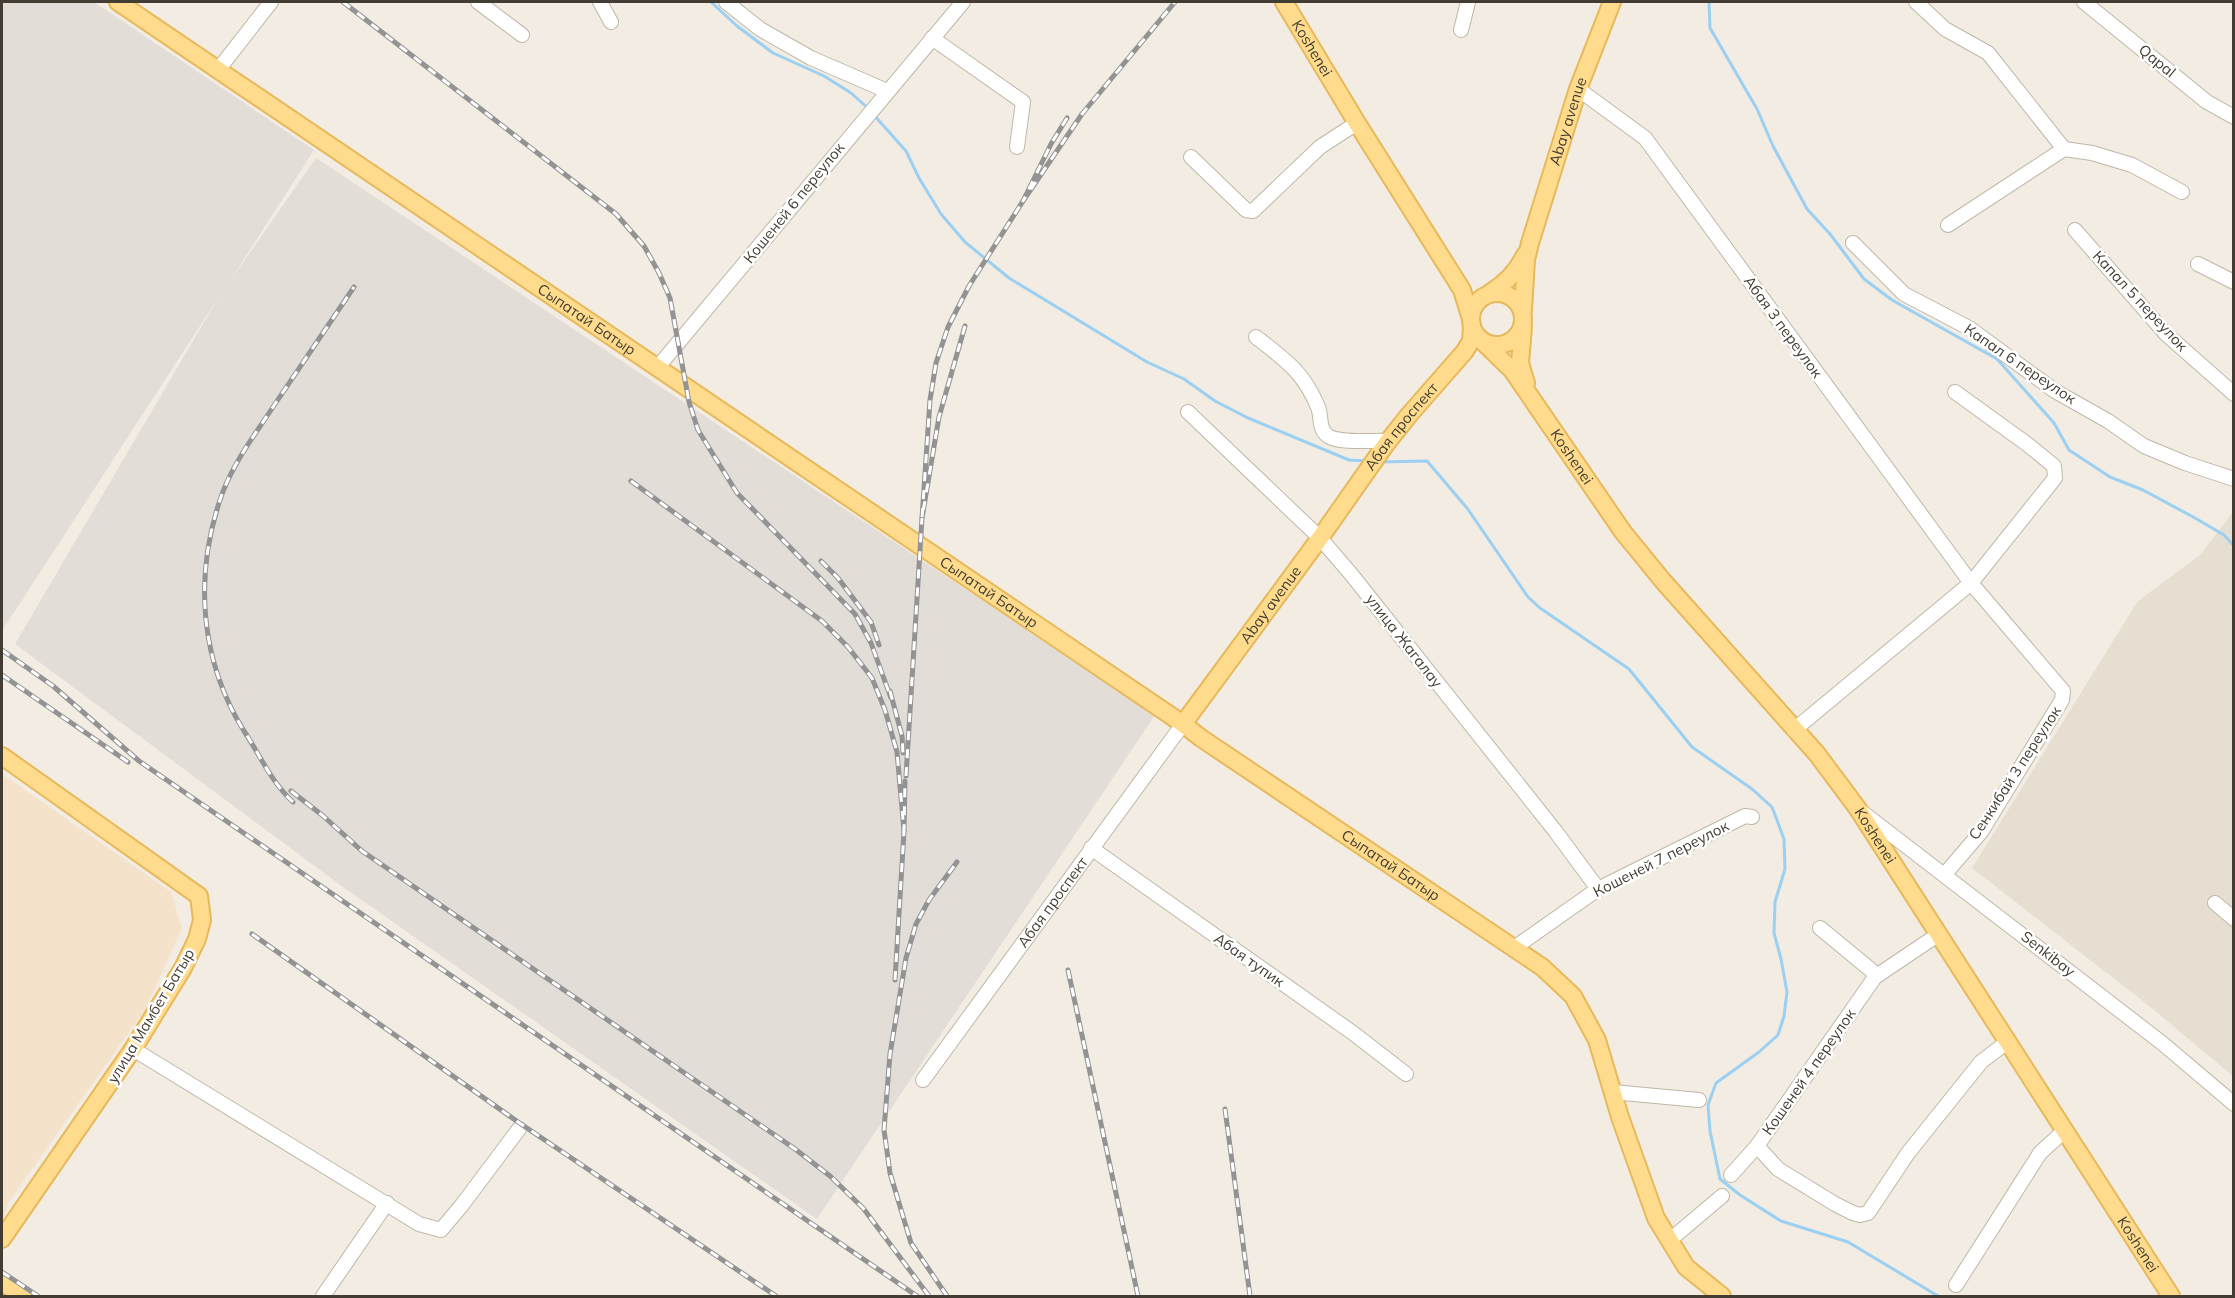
<svg xmlns="http://www.w3.org/2000/svg" width="2235" height="1298" viewBox="0 0 2235 1298" font-family="Mulish,sans-serif">
<style>
.residential{fill:#e6ded0}
.commercial{fill:#f5e2cb}
.industrial{fill:#e3ddd7}
.lines{fill:none;stroke-linecap:round;stroke-linejoin:round}
.stream{stroke:#9bd0f2;stroke-width:3}
.minor-casing{stroke:#c0b7a7;stroke-width:16}
.major-casing{stroke:#e7b95b;stroke-width:20}
.minor{stroke:#fff;stroke-width:14}
.major{stroke:#ffdc8d;stroke-width:16}
.rail-casing{stroke:#939393;stroke-width:5}
.rail{stroke:#fff;stroke-width:3;stroke-dasharray:9;stroke-linecap:butt}
.labels{text-anchor:middle;stroke-width:5;stroke-linejoin:round;paint-order:stroke}
.street-label{font-size:15px;fill:#433c32;stroke:#fff}
</style>
<rect width="100%" height="100%" fill="#f2ece2"/>
<path class="residential" d="M 2233,512 L 2233,1076 L 2153,1009 L 1972,868 L 2138,601 L 2200,555 Z"/>
<path class="commercial" d="M 2,774 L 171,892 L 182,928 L 146,1008 L 8,1203 L 2,1223 Z"/>
<path class="industrial" d="M 2,2 L 94,2 L 314,150 L 228,284 L 316,158 L 1155,715 L 817,1219 L 343,887 L 15,644 L 220,295 L 2,631 Z"/>
<g class="lines">
<g class="stream">
<path d="M 711,2 L 737,26 L 773,53 L 824,76 L 851,93 L 869,109"/>
<path d="M 1709,2 L 1710,28 L 1757,109 L 1773,146 L 1807,209 L 1830,234 L 1864,279 L 1892,300 L 1997,359 L 2054,423 L 2069,450 L 2110,477 L 2143,490 L 2195,518 L 2224,535 L 2234,546"/>
<path d="M 873,114 L 906,151 L 919,178 L 941,214 L 965,242 L 1009,278 L 1147,362 L 1184,379 L 1215,401 L 1248,418 L 1349,460 L 1367,461"/>
<path d="M 1380,462 L 1427,461 L 1467,508 L 1528,597 L 1540,608 L 1629,669 L 1692,747 L 1752,789 L 1772,807 L 1784,839 L 1785,869 L 1775,902 L 1774,933 L 1781,959 L 1787,992 L 1784,1016 L 1778,1035 L 1759,1052 L 1716,1083 L 1708,1105 L 1710,1131 L 1720,1179 L 1740,1195 L 1781,1221 L 1848,1242 L 1938,1296"/>
</g>
<g class="minor-casing">
<g id="minor">
<path d="M 478,2 L 522,35"/>
<path d="M 600,2 L 611,22"/>
<path d="M 726,2 L 760,29 L 811,58 L 887,91"/>
<path d="M 1916,2 L 1945,29 L 1988,53 L 2064,149 L 2092,153 L 2132,165 L 2182,192"/>
<path d="M 2084,2 L 2207,102 L 2234,117"/>
<path d="M 1461,30 L 1468,2"/>
<path d="M 932,38 L 1023,102 L 1017,147"/>
<path d="M 218,70 L 271,2"/>
<path d="M 1578,89 L 1645,138 L 1971,583 L 2063,691 L 2062,700 L 1981,832 L 1945,874"/>
<path d="M 1191,157 L 1246,210 L 1253,211 L 1320,147 L 1357,123"/>
<path d="M 1948,225 L 2064,149"/>
<path d="M 2075,230 L 2166,334 L 2234,394"/>
<path d="M 1853,243 L 1904,294 L 1969,328 L 2055,391 L 2108,421 L 2144,446 L 2185,463 L 2234,479"/>
<path d="M 2198,264 L 2234,282"/>
<path d="M 1256,337 C 1285,360 1303,371 1318,407 C 1322,417 1318,429 1328,436 C 1340,444 1375,440 1389,441"/>
<path d="M 657,368 L 963,2"/>
<path d="M 1188,412 L 1320,538 L 1351,574 L 1556,832 L 1598,889"/>
<path d="M 1794,730 L 1971,583 L 2055,478 L 2054,466 L 2027,444 L 1955,392"/>
<path d="M 1862,812 L 2162,1043 L 2234,1104"/>
<path d="M 1091,848 L 1353,1033 L 1406,1074"/>
<path d="M 2215,903 L 2234,919"/>
<path d="M 1820,928 L 1877,975"/>
<path d="M 1514,948 L 1598,889 L 1745,816 L 1752,817"/>
<path d="M 133,1049 L 419,1224 L 441,1230 L 462,1205 L 519,1129"/>
<path id="s1" d="M 923,1080 L 1183,724"/>
<path d="M 1612,1092 L 1699,1100"/>
<path d="M 1757,1146 L 1778,1169 L 1835,1204 L 1853,1213 L 1860,1215 L 1868,1213 L 1908,1153 L 1981,1062 L 2007,1042"/>
<path d="M 1731,1175 L 1757,1146 L 1875,977 L 1939,934"/>
<path d="M 1670,1240 L 1722,1196"/>
<path d="M 1956,1285 L 2040,1153 L 2064,1131"/>
<path d="M 323,1296 L 387,1203"/>
</g>
</g>
<g class="major-casing">
<g id="major">
<path id="s2" d="M 118,2 L 1183,724 L 1201,738 L 1542,967 L 1573,996 L 1597,1040 L 1620,1117 L 1656,1218 L 1686,1267 L 1722,1296"/>
<path id="s3" d="M 1284,2 L 1357,123 L 1462,290 L 1471,319"/>
<circle cx="1497" cy="319" r="26"/>
<path d="M 1490,293 C 1506,283 1517,272 1525,255"/>
<path id="s4" d="M 1523,310 L 1526,260 L 1530,243 L 1578,89 L 1612,2"/>
<path d="M 1523,327 L 1520,363 L 1526,383"/>
<path id="s5" d="M 1480,339 L 1512,370 L 1623,532 L 1663,581 L 1817,754 L 1858,809 L 2171,1296"/>
<path id="s6" d="M 1183,724 L 1320,538 L 1386,444 L 1409,415 L 1465,351 L 1471,341 L 1472,326"/>
<path d="M 2,756 L 199,896 L 202,920 L 197,939 L 183,968 L 133,1049 L 2,1239"/>
<path d="M 2,1282 L 23,1296"/>
</g>
</g>
<use href="#minor" class="minor"/>
<use href="#major" class="major"/>
<g class="rail-casing">
<g id="rail">
<path d="M 343,2 L 616,214 L 644,246 L 659,273 L 670,298 L 689,402 L 698,430 L 737,493 L 855,614 L 871,643 L 891,698"/>
<path d="M 1067,118 L 1051,144 L 1023,201 L 1082,114 L 1175,2"/>
<path d="M 965,326 L 939,417 L 922,518 L 930,400 L 936,363 L 948,327 L 969,286 L 1023,201"/>
<path d="M 631,481 L 822,621 L 848,647 L 872,678 L 885,710 L 897,752 L 904,831 L 905,781"/>
<path d="M 821,561 L 838,578 L 871,622 L 879,645"/>
<path d="M 2,650 L 53,686 L 139,761 L 917,1296"/>
<path d="M 2,675 L 128,762"/>
<path d="M 890,691 L 902,736 L 903,753"/>
<path d="M 906,776 L 922,518"/>
<path d="M 291,791 L 322,815 L 362,851 L 795,1149 L 830,1176 L 863,1208 L 929,1296"/>
<path d="M 293,802 C 271,782 260,755 244,731 C 201,662 194,580 219,503 C 230,467 254,436 275,404 C 301,365 328,326 354,287"/>
<path d="M 252,934 L 518,1122 L 776,1296"/>
<path d="M 1068,970 L 1138,1296"/>
<path d="M 895,980 L 904,831"/>
<path d="M 1225,1109 L 1250,1296"/>
<path d="M 2,1272 L 38,1296"/>
<path d="M 947,1296 L 911,1243 L 890,1173 L 884,1130 L 890,1054 L 906,958 L 916,924 L 929,900 L 957,862"/>
</g>
</g>
<use href="#rail" class="rail"/>
</g>
<g class="labels">
<g class="street-label">
<text dy="5" stroke="none"><textPath href="#s3" startOffset="54">Koshenei</textPath></text>
<text transform="translate(2157 61) rotate(39)" y="5">Qapal</text>
<text dy="5" stroke="none"><textPath href="#s4" startOffset="195">Abay avenue</textPath></text>
<text transform="translate(794 203) rotate(-51)" y="5">Кошеней 6 переулок</text>
<text transform="translate(2140 301) rotate(47)" y="5">Капал 5 переулок</text>
<text dy="5" stroke="none"><textPath href="#s2" startOffset="566">Сыпатай Батыр</textPath></text>
<text transform="translate(1783 327) rotate(54)" y="5">Абая 3 переулок</text>
<text transform="translate(2020 364) rotate(34)" y="5">Капал 6 переулок</text>
<text dy="5" stroke="none"><textPath href="#s6" startOffset="369">Абая проспект</textPath></text>
<text dy="5" stroke="none"><textPath href="#s5" startOffset="150">Koshenei</textPath></text>
<text dy="5" stroke="none"><textPath href="#s2" startOffset="1052">Сыпатай Батыр</textPath></text>
<text dy="5" stroke="none"><textPath href="#s6" startOffset="148">Abay avenue</textPath></text>
<text transform="translate(1404 641) rotate(52)" y="5">улица Жагалау</text>
<text transform="translate(2015 773) rotate(-57)" y="5">Сенкибай 3 переулок</text>
<text dy="5" stroke="none"><textPath href="#s5" startOffset="636">Koshenei</textPath></text>
<text transform="translate(1661 859) rotate(-27)" y="5">Кошеней 7 переулок</text>
<text dy="5" stroke="none"><textPath href="#s2" startOffset="1538">Сыпатай Батыр</textPath></text>
<text dy="5" stroke="none"><textPath href="#s1" startOffset="220">Абая проспект</textPath></text>
<text transform="translate(2048 954) rotate(38)" y="5">Senkibay</text>
<text transform="translate(1249 960) rotate(35)" y="5">Абая тупик</text>
<text transform="translate(151 1016) rotate(-59)" y="5">улица Мамбет Батыр</text>
<text transform="translate(1809 1072) rotate(-55)" y="5">Кошеней 4 переулок</text>
<text dy="5" stroke="none"><textPath href="#s5" startOffset="1122">Koshenei</textPath></text>
</g>
</g>
<rect width="2235" height="1298" fill="none" stroke="#433c32" stroke-width="6"/>
</svg>
